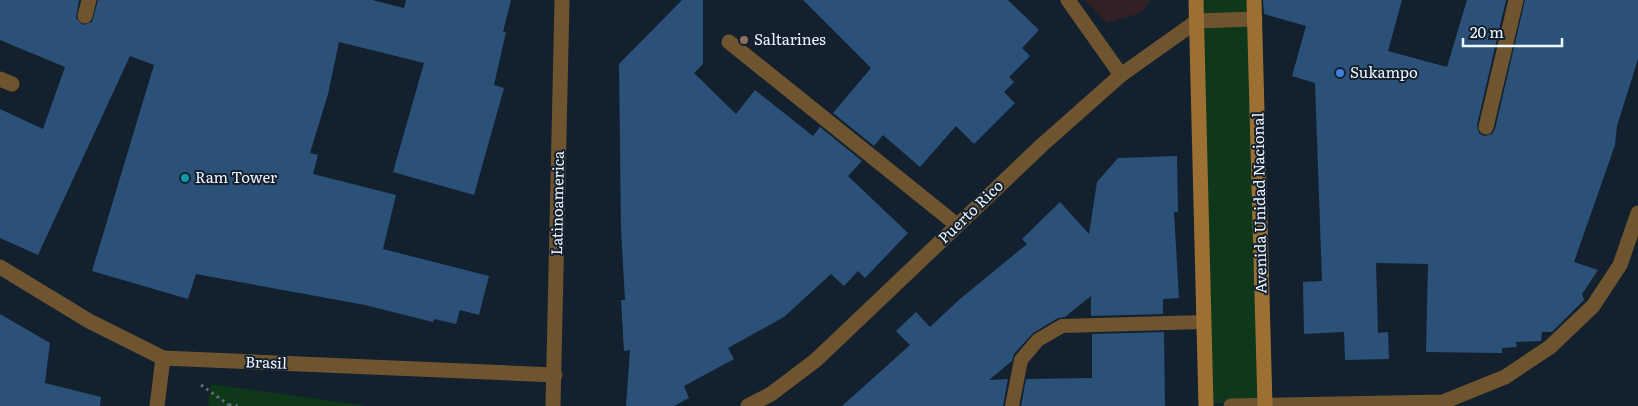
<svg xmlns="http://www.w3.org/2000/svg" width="1638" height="406" viewBox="0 0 1638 406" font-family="Literata,serif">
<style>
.education{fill:#332025}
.green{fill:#0f3719}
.building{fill:#2b5179}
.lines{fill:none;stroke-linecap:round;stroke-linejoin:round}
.path{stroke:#626d79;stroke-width:3;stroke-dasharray:2.5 4;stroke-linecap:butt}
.service{stroke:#6f5430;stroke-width:14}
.minor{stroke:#6f5430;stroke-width:15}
.secondary{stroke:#9c7033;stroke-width:15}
.education-dot{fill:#8d6e63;stroke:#13202e;stroke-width:2}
.shop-dot{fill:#3f7fe0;stroke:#13202e;stroke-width:2}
.culture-dot{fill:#0f9aa8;stroke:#13202e;stroke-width:2}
.labels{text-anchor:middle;stroke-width:4;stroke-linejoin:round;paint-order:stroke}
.poi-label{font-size:15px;fill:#eff6fe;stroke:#13202e;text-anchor:start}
.street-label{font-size:15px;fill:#eff6fe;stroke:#13202e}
</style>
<rect width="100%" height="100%" fill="#13202e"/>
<path class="education" d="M 1085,0 L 1150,0 L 1141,13 L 1107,23 Z"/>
<g class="green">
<path d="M 1203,0 L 1249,0 L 1250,15 L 1203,17 Z"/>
<path d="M 1250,24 L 1261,400 L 1211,404 L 1202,25 Z"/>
<path d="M 211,384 L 368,406 L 208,406 Z"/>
</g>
<g class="building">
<path d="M 0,0 L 79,0 L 76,18 L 83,25 L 92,22 L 98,0 L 372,0 L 404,8 L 406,0 L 511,0 L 503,32 L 506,32 L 494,85 L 504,88 L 474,195 L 393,172 L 424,63 L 339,42 L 328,94 L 310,153 L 318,155 L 313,174 L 396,195 L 383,249 L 489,276 L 479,315 L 460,310 L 456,324 L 434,319 L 433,322 L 365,305 L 196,274 L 188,299 L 92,271 L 154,65 L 130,56 L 38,255 L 0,238 L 0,109 L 43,129 L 65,67 L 0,40 Z"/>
<path d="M 682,0 L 703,0 L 703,64 L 694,73 L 736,114 L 755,90 L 813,136 L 820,127 L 862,161 L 848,176 L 908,233 L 865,278 L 858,271 L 844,286 L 831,274 L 784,317 L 728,348 L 734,359 L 684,386 L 689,398 L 674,406 L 626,406 L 630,350 L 624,351 L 621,300 L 625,300 L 621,229 L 619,64 Z"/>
<path d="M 803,0 L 1008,0 L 1039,30 L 1022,48 L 1030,56 L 1009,77 L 1014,82 L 1004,92 L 1015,103 L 974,144 L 956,126 L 920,167 L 883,135 L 874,146 L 833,113 L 871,68 Z"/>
<path d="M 1263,0 L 1402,0 L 1388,51 L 1447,67 L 1467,0 L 1506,0 L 1477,125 L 1479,133 L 1484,136 L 1492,134 L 1495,129 L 1525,0 L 1638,0 L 1638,59 L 1617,126 L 1615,145 L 1574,262 L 1598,270 L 1582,294 L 1584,300 L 1552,332 L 1542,332 L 1541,341 L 1516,342 L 1517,347 L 1502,348 L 1502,353 L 1426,352 L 1428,264 L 1376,263 L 1378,333 L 1388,332 L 1389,359 L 1345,360 L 1344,332 L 1304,334 L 1303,282 L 1322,281 L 1315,83 L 1292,76 L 1306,26 L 1264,14 Z"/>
<path d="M 1177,156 L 1178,212 L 1174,212 L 1179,298 L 1163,299 L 1163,314 L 1091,316 L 1091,296 L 1065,317 L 1058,318 L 1033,333 L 1014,354 L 1012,361 L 989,380 L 1008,379 L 1003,406 L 842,406 L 910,345 L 896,331 L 916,312 L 930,327 L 960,299 L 1027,244 L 1022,239 L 1060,202 L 1089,234 L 1097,182 L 1118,158 Z"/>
<path d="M 0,314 L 50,343 L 45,383 L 101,397 L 100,406 L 0,406 Z"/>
<path d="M 1164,332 L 1165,406 L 1021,406 L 1026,379 L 1092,378 L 1092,334 Z"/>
</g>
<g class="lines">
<g class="path">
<path d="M 201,385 L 229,405"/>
<path d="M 229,405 L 238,406"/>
</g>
<path class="service" d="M 1012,406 L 1021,360 L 1038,340 L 1062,326 L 1204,322"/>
<g class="minor">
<path d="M 1068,0 L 1121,75"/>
<path d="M 85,16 L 89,0"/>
<path d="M 729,42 L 957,225"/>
<path d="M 0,79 L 12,84"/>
<path d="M 1486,127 L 1516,0"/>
<path d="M 0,267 L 89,321 L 163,358 L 555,375"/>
<path d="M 157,406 L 163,358"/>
<path d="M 553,406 L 562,0"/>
<path d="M 748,406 L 771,394 L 816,360 L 1042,145 L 1121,75 L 1197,21 L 1255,19"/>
<path d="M 1231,406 L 1443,402 L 1505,377 L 1550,347 L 1593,306 L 1620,265 L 1638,213"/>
</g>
<g class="secondary">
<path d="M 1196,0 L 1206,406"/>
<path d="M 1254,0 L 1265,406"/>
</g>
</g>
<circle class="education-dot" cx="744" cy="40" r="5"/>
<circle class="shop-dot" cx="1340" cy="73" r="5"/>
<circle class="culture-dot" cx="185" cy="178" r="5"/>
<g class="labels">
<g class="poi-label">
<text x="754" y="45">Saltarines</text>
<text x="1350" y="78">Sukampo</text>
<text x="195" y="183">Ram Tower</text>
</g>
<g class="street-label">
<text transform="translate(558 203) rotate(-89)" y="5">Latinoamerica</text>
<text transform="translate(1260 203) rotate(-91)" y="5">Avenida Unidad Nacional</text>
<text transform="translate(971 212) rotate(-44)" y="5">Puerto Rico</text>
<text transform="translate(266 363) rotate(2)" y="5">Brasil</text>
</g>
</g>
<path d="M1463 38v8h99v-8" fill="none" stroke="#eff6fe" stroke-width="2.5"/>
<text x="1470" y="38" font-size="15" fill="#eff6fe" stroke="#13202e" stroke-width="4" paint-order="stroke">20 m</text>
</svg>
